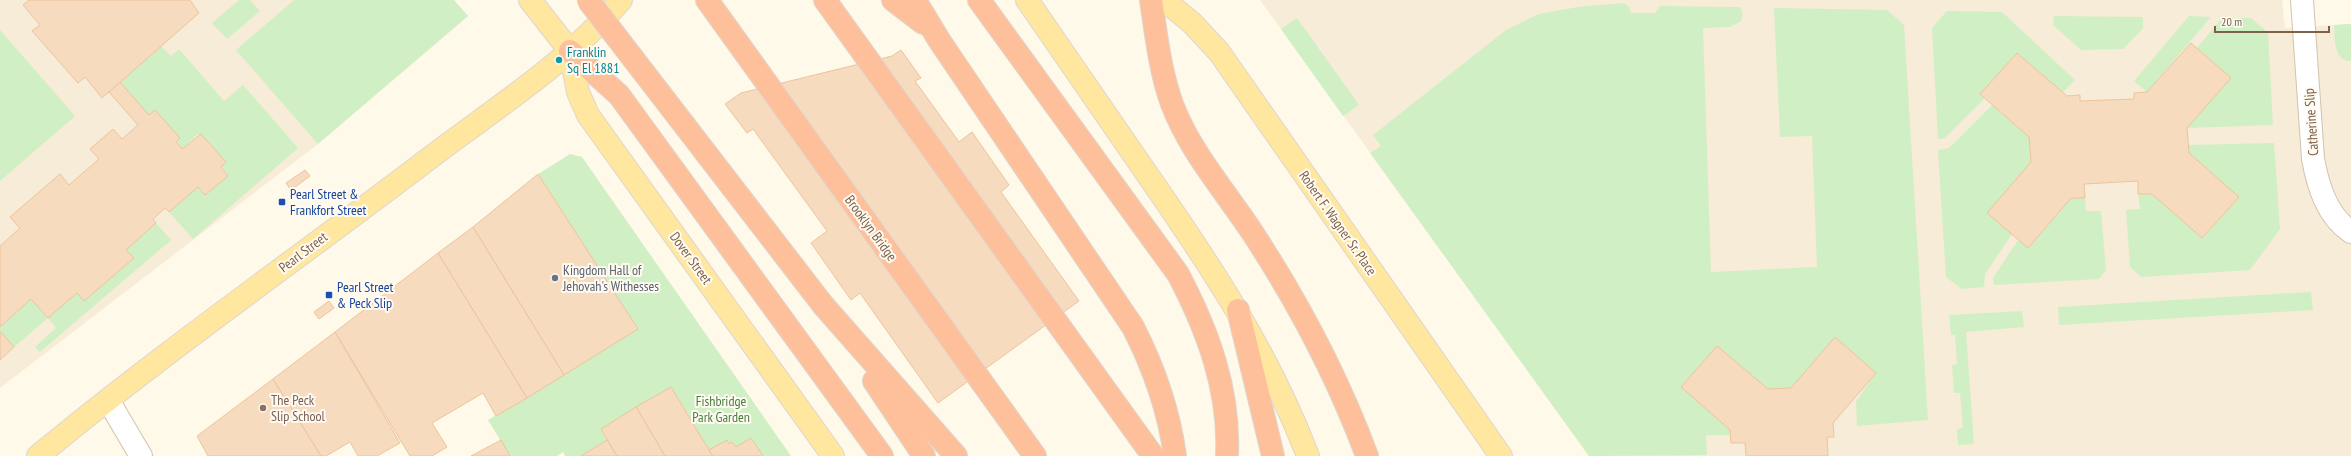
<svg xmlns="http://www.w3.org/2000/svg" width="2351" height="456" viewBox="0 0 2351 456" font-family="'PT Sans Narrow',sans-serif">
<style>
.residential{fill:#f7ecd7}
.green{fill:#d1efc5}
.building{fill:#f7dbbe;stroke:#ecc49c}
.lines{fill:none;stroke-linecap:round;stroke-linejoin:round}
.minor-casing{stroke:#d3c2ad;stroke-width:24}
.major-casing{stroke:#ddd6d0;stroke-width:24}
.highway-casing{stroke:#ddd6d0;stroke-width:24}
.minor{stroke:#fff;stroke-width:22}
.major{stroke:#ffe7a0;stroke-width:22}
.highway{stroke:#fec09b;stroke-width:22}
.highway-bridge-casing{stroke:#ddd6d0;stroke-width:24;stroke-linecap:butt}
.highway-bridge{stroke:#fec09b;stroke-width:22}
.culture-dot{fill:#0f9aa8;stroke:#fffbf2;stroke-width:1.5}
.transit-dot{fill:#1a4fb4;stroke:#fffbf2;stroke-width:1.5}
.worship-dot{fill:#6b7280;stroke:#fffbf2;stroke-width:1.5}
.education-dot{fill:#8d6e63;stroke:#fffbf2;stroke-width:1.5}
.labels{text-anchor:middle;stroke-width:4;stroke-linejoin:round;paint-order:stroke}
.culture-label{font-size:14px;fill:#0d838f;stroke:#fffbf2;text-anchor:start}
.street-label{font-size:14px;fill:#7d6149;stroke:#fffbf2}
.transit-label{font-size:14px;fill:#164399;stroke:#fffbf2;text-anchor:start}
.worship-label{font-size:14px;fill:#5b616d;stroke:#fffbf2;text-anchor:start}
.education-label{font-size:14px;fill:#785e54;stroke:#fffbf2;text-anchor:start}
.park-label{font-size:14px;fill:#487e3c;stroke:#fffbf2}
</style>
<rect width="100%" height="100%" fill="#fef9e9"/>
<g class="residential">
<path d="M 0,0 L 454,0 L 468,16 L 318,144 L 0,388 Z"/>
<path d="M 1260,0 L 2282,0 L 2285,28 L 2351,24 L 2351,456 L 1589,456 Z"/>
</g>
<g class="green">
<path d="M 239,0 L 250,0 L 260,11 L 227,39 L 212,23 Z"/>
<path d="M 294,0 L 454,0 L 468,16 L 318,144 L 236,50 Z"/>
<path d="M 1624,3 L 1629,7 L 1631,13 L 1655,13 L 1660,6 L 1739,7 C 1744,12 1743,15 1741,21 L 1730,27 L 1703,28 L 1711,272 L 1817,267 L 1812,136 L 1780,137 L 1774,8 L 1887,10 L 1904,25 L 1928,420 L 1857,426 L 1856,401 L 1876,373 L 1835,337 L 1791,388 L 1768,389 L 1717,346 L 1681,387 L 1730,430 L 1730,435 L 1706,435 L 1707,455 L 1589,456 L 1370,153 L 1381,146 L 1373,135 L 1506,30 L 1539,14 L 1578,7 Z"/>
<path d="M 1947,11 L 2002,12 L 2075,80 L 2062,93 L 2017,53 L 1980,94 L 1985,98 L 1945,138 L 1938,139 L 1932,28 Z"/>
<path d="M 2054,16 L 2143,17 L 2143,28 L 2123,49 L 2081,50 L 2053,25 Z"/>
<path d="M 2189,16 L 2211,17 L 2147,92 L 2134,81 Z"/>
<path d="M 1297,18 L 1359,105 L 1343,116 L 1281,29 Z"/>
<path d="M 2222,18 L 2251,18 L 2268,33 L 2273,125 L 2187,128 L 2231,78 L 2197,48 Z"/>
<path d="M 2351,24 L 2351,61 C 2333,61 2335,38 2334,25 Z"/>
<path d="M 0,30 L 75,116 L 0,181 Z"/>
<path d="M 161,46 L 171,56 L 179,49 L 224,101 L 243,85 L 298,148 L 193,239 L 169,212 L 198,187 L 205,195 L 228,175 L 198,134 L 182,149 L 155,110 L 149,115 L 120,82 Z"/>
<path d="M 1992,105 L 2029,137 L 2031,162 L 1987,213 L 2012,234 L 1985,274 L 1984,287 L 1962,289 L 1946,277 L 1938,150 L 1949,148 Z"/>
<path d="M 2274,143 L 2280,229 L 2250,270 L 2141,277 L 2130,267 L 2126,210 L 2140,209 L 2138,194 L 2152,194 L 2203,238 L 2239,197 L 2189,153 L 2188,145 Z"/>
<path d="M 570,154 L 582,157 L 791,456 L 763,456 L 751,438 L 736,447 L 732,442 L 729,444 L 727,440 L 709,450 L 671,387 L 601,429 L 607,440 L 581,456 L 565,456 L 563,452 L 557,456 L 510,456 L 488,420 L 637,329 L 538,174 Z"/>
<path d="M 2071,198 L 2085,198 L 2086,211 L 2101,211 L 2106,270 L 2099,279 L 1994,285 L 1993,278 L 2018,240 L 2028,248 Z"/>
<path d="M 156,223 L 171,240 L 40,352 L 35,347 L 56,328 L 48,318 L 14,347 L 0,331 L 0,327 L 31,299 L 48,318 L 77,293 L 84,301 L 133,259 L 126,250 Z"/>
<path d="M 2311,292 L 2313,310 L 2059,325 L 2058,307 Z"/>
<path d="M 2022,311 L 2024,327 L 1966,332 L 1974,444 L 1958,445 L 1957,429 L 1963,428 L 1960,393 L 1954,393 L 1952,365 L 1957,364 L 1955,335 L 1951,335 L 1949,315 Z"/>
</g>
<g class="building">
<path d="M 29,0 L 190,0 L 199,13 L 102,98 L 85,77 L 78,83 L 32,31 L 40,25 L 23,5 Z"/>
<path d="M 2191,43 L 2231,78 L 2187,128 L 2189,153 L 2239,197 L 2202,238 L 2152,194 L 2138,194 L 2138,181 L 2084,184 L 2085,198 L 2071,198 L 2028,248 L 1987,213 L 2031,162 L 2029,137 L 1980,94 L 2017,53 L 2067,96 L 2080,95 L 2080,101 L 2134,99 L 2134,93 L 2147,92 Z"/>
<path d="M 901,50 L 921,78 L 915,81 L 959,142 L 972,132 L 1009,185 L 1001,192 L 1079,301 L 938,403 L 860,293 L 851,300 L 811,243 L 827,231 L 753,129 L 747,133 L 725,104 L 741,93 L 892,56 Z"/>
<path d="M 120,82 L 149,115 L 155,110 L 180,138 L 176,142 L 182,149 L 201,134 L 226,162 L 221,167 L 228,176 L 205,195 L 198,187 L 169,212 L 165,208 L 153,219 L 156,223 L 126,250 L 134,258 L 84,301 L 77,293 L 48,318 L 31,299 L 0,327 L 0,246 L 20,228 L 10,217 L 60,174 L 69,185 L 99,159 L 90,149 L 113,129 L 122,139 L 138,125 L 109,92 Z"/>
<path d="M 305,170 L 310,176 L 291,190 L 286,183 Z"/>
<path d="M 538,174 L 638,329 L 564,375 L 473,227 Z"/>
<path d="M 473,227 L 564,375 L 527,398 L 438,253 Z"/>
<path d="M 438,253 L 527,398 L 496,416 L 483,393 L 432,423 L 447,447 L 432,456 L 410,456 L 335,332 Z"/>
<path d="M 329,301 L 334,308 L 319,319 L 314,312 Z"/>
<path d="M 0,331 L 14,347 L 0,360 Z"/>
<path d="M 335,332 L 400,443 L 377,456 L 358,456 L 350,442 L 326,456 L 321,456 L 273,379 Z"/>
<path d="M 1835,337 L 1876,373 L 1833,423 L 1834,437 L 1827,437 L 1828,456 L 1746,456 L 1745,443 L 1731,443 L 1730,430 L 1681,387 L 1717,346 L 1768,389 L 1791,388 Z"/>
<path d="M 273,379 L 321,456 L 208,456 L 197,436 Z"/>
<path d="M 671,387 L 709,450 L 713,456 L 665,456 L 636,407 Z"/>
<path d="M 636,407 L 665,456 L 617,456 L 601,429 Z"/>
<path d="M 751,438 L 763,456 L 713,456 L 709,450 L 727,440 L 729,444 L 732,442 L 736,447 Z"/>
<path d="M 501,440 L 510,456 L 471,456 Z"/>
<path d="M 607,440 L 617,456 L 581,456 Z"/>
</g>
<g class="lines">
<g class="minor-casing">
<g id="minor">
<path d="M 2302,0 L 2313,159 C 2318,186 2327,216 2351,232"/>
<path d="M 108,400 L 141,456"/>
</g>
</g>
<g class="major-casing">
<g id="major">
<path d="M 530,0 L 570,51 L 578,92 L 588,115 L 833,456"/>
<path d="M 1027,0 C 1067,58 1107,116 1147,174 C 1211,266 1267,350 1308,456"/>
<path d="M 1164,0 L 1192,23 L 1219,52 L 1501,456"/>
<path d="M 38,456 C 166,350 303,255 435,154 C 499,106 569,61 621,0"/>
</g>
</g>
<g class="highway-casing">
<g id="highway">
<path d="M 707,0 L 1035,456"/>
<path d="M 825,0 L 1153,456"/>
<path d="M 893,0 L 923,23"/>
<path d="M 915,0 L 939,40 L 1133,327 C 1154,368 1169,411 1175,456"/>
<path d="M 979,0 L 1178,274 C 1208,331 1230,390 1227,456"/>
<path d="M 1151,0 C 1156,34 1160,71 1172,104 C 1190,152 1226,192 1254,235 C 1299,304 1338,378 1367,456"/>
<path d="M 570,51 L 619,95 L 882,456"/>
<path d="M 823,305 L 956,456"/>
<path d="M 1238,310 L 1273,456"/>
<path d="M 874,381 L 924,456"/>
</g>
</g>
<use href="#minor" class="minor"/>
<use href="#major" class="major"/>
<use href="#highway" class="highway"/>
<g class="highway-bridge-casing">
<path id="highway-bridge" d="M 588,0 L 823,305"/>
</g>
<use href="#highway-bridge" class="highway-bridge"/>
</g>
<circle class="culture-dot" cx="559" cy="60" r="4"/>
<g class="transit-dot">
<rect x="278" y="198" width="8" height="8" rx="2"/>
<rect x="325" y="291" width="8" height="8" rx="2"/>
</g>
<circle class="worship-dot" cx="555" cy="278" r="4"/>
<circle class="education-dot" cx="263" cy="408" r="4"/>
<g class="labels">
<g class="culture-label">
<text x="567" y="57">Franklin<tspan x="567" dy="16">Sq El 1881</tspan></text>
</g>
<g class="street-label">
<text transform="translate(2311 122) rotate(-94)" y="5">Catherine Slip</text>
<text transform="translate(1338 223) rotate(55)" y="5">Robert F. Wagner Sr. Place</text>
<text transform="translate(871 228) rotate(54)" y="5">Brooklyn Bridge</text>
<text transform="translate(303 252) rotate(-37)" y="5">Pearl Street</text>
<text transform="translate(691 258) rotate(54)" y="5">Dover Street</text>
</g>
<g class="transit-label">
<text x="290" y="199">Pearl Street &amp;<tspan x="290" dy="16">Frankfort Street</tspan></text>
<text x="337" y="292">Pearl Street<tspan x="337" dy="16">&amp; Peck Slip</tspan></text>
</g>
<g class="worship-label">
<text x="563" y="275">Kingdom Hall of<tspan x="563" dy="16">Jehovah's Withesses</tspan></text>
</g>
<g class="education-label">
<text x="271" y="405">The Peck<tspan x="271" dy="16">Slip School</tspan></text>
</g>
<g class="park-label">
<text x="721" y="406">Fishbridge<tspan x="721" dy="16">Park Garden</tspan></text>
</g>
</g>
<path d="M2215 26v6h114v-6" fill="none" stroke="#7d6149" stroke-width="2"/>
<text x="2221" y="26" font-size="12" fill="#7d6149" stroke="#fffbf2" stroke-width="3" paint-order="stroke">20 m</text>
</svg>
